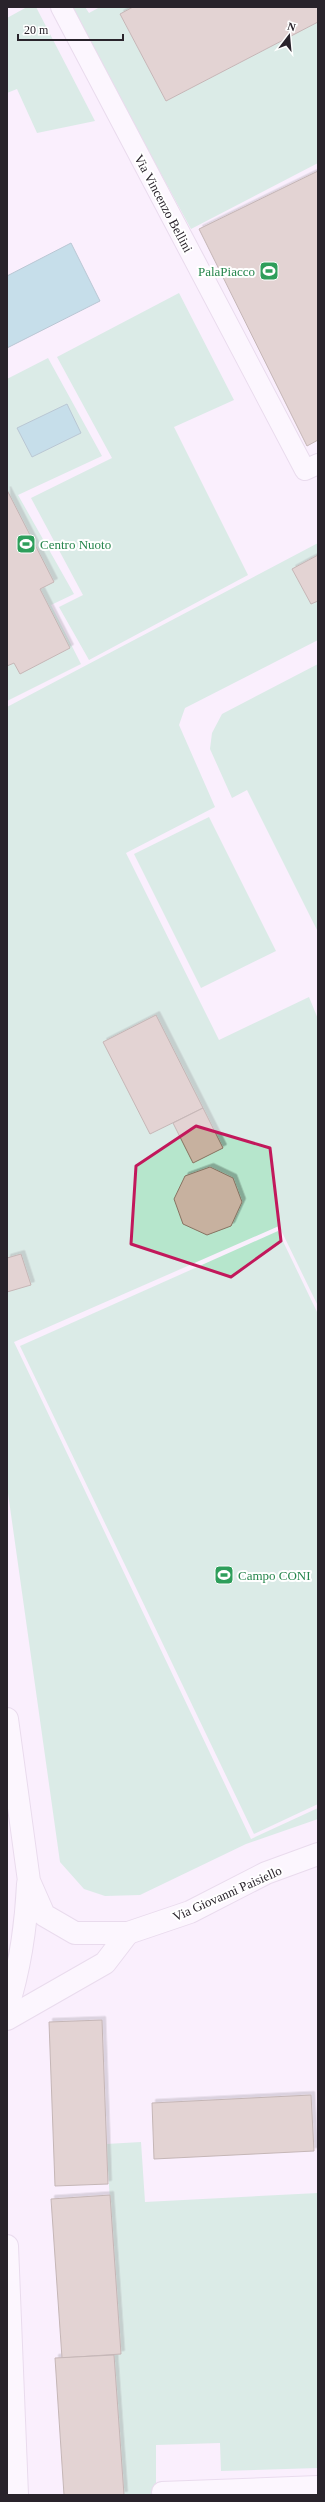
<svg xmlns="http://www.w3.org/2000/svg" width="325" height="2502" viewBox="0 0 325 2502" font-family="'Times New Roman',serif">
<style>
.green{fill:#b6e6cc}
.water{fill:#88c9d3;stroke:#6c97a1}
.building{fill:#c7b19f;stroke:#867261;filter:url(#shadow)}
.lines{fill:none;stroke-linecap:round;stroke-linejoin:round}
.service-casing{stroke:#d6c4da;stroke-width:22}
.minor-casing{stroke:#d6c4da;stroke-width:24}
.service{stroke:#fff;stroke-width:20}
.minor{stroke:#fff;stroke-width:22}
.marked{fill:none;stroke:#c2185b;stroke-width:3;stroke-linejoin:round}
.labels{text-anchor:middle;stroke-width:4;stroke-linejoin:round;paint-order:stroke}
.street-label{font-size:13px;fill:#29232b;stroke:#fff}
.leisure-label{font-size:13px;fill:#27864d;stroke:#fff;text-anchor:start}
</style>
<defs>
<filter id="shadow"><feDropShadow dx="3.5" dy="-3.5" stdDeviation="0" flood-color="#0004"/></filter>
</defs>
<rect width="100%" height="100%" fill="#faeffd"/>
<g class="green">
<path d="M 27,7 L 36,7 L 95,121 L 37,133 L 17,89 L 7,93 L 7,18 Z"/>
<path d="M 70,7 L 85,7 L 89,13 L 100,7 L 133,7 L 120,14 L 166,101 L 318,22 L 318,163 L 191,229 Z"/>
<path d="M 179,293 L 234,400 L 174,427 L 248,575 L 89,660 L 59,607 L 83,595 L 31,498 L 112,458 L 57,357 Z"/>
<path d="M 48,358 L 102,456 L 18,495 L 74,594 L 51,605 L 81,664 L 7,701 L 7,379 Z"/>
<path d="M 318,543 L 318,640 L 185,708 L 179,725 L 215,807 L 126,853 L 219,1040 L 309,997 L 318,1019 L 318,1306 L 279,1226 L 14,1342 L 251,1839 L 318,1808 L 318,1819 L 246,1844 L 140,1895 L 105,1896 L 84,1889 L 60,1862 L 7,1486 L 7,707 Z"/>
<path d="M 318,664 L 318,932 L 247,790 L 232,798 L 210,749 L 212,733 L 222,714 Z"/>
<path d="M 209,817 L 276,951 L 201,988 L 134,854 Z"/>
<path d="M 278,1231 L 318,1314 L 318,1804 L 254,1834 L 20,1346 Z"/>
<path d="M 141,2142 L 145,2202 L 318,2193 L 318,2468 L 221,2471 L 220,2443 L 156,2445 L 156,2495 L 124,2495 L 114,2355 L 121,2353 L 106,2144 Z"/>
</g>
<g class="water">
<path d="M 71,243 L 100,301 L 7,348 L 7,276 Z"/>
<path d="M 67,404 L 81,433 L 32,457 L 17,428 Z"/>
</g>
<g class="building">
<path d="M 133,7 L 318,7 L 318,22 L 166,101 L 120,14 Z"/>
<path d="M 318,171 L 318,440 L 307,446 L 199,229 Z"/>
<path d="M 7,490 L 54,582 L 40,589 L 70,648 L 20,674 L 14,663 L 7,666 Z"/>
<path d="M 318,555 L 318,601 L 311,604 L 292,569 Z"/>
<path d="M 156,1015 L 203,1108 L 150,1134 L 103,1042 Z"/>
<path d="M 203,1108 L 223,1148 L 193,1163 L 173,1123 Z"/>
<path d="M 210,1167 L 233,1178 L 242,1202 L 231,1226 L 207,1235 L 183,1224 L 174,1199 L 185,1176 Z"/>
<path d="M 21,1254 L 31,1285 L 7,1292 L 7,1258 Z"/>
<path d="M 102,2020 L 108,2184 L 55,2186 L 49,2022 Z"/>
<path d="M 311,2095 L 314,2151 L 154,2159 L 152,2103 Z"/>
<path d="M 110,2195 L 121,2354 L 62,2358 L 51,2199 Z"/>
<path d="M 114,2355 L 124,2495 L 64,2495 L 55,2358 Z"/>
</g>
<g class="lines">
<g class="service-casing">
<g id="service">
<path d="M 61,7 L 305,470 L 318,464"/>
<path d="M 162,2492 L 318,2486"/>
</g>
</g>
<g class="minor-casing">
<g id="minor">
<path d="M 7,1719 L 29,1881 L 44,1915 L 75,1933 L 128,1933 L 190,1912 L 266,1873 L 318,1854"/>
<path d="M 7,2009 C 20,1968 26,1927 28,1884"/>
<path d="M 7,2019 L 105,1963 L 128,1933"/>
<path d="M 7,2246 L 17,2495"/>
</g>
</g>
<use href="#service" class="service"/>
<use href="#minor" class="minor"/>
</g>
<path d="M0 0H325V2502H0ZM 196,1126 L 270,1148 L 281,1241 L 231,1277 L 131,1244 L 136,1166 Z" fill="#faeffd" fill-opacity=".55" fill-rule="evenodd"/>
<path class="marked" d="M 196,1126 L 270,1148 L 281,1241 L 231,1277 L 131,1244 L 136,1166 Z"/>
<defs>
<g id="stadium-square" transform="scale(1)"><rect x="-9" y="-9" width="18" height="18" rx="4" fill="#2e9e5b" stroke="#fff"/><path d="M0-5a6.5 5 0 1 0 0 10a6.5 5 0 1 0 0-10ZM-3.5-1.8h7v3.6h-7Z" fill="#fff"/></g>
</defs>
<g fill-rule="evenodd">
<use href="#stadium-square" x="269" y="271"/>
<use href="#stadium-square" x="26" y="544"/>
<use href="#stadium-square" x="224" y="1575"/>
</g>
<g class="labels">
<g class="street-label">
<text transform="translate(164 203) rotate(62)" y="5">Via Vincenzo Bellini</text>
<text transform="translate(227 1893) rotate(-24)" y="5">Via Giovanni Paisiello</text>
</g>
<g class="leisure-label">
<text x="255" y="276" text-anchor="end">PalaPiacco</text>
<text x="40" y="549">Centro Nuoto</text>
<text x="238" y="1580">Campo CONI</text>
</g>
</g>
<rect width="325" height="2502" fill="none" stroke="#29232b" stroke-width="16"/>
<g transform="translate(289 36) rotate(16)" stroke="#ffffff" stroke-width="3" paint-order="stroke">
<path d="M0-3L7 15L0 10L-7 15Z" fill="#29232b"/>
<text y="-6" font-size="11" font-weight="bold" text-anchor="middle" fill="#29232b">N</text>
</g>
<path d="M18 34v6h105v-6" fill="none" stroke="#29232b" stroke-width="2"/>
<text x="24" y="34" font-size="12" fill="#29232b" stroke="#ffffff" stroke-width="3" paint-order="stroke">20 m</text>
</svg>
